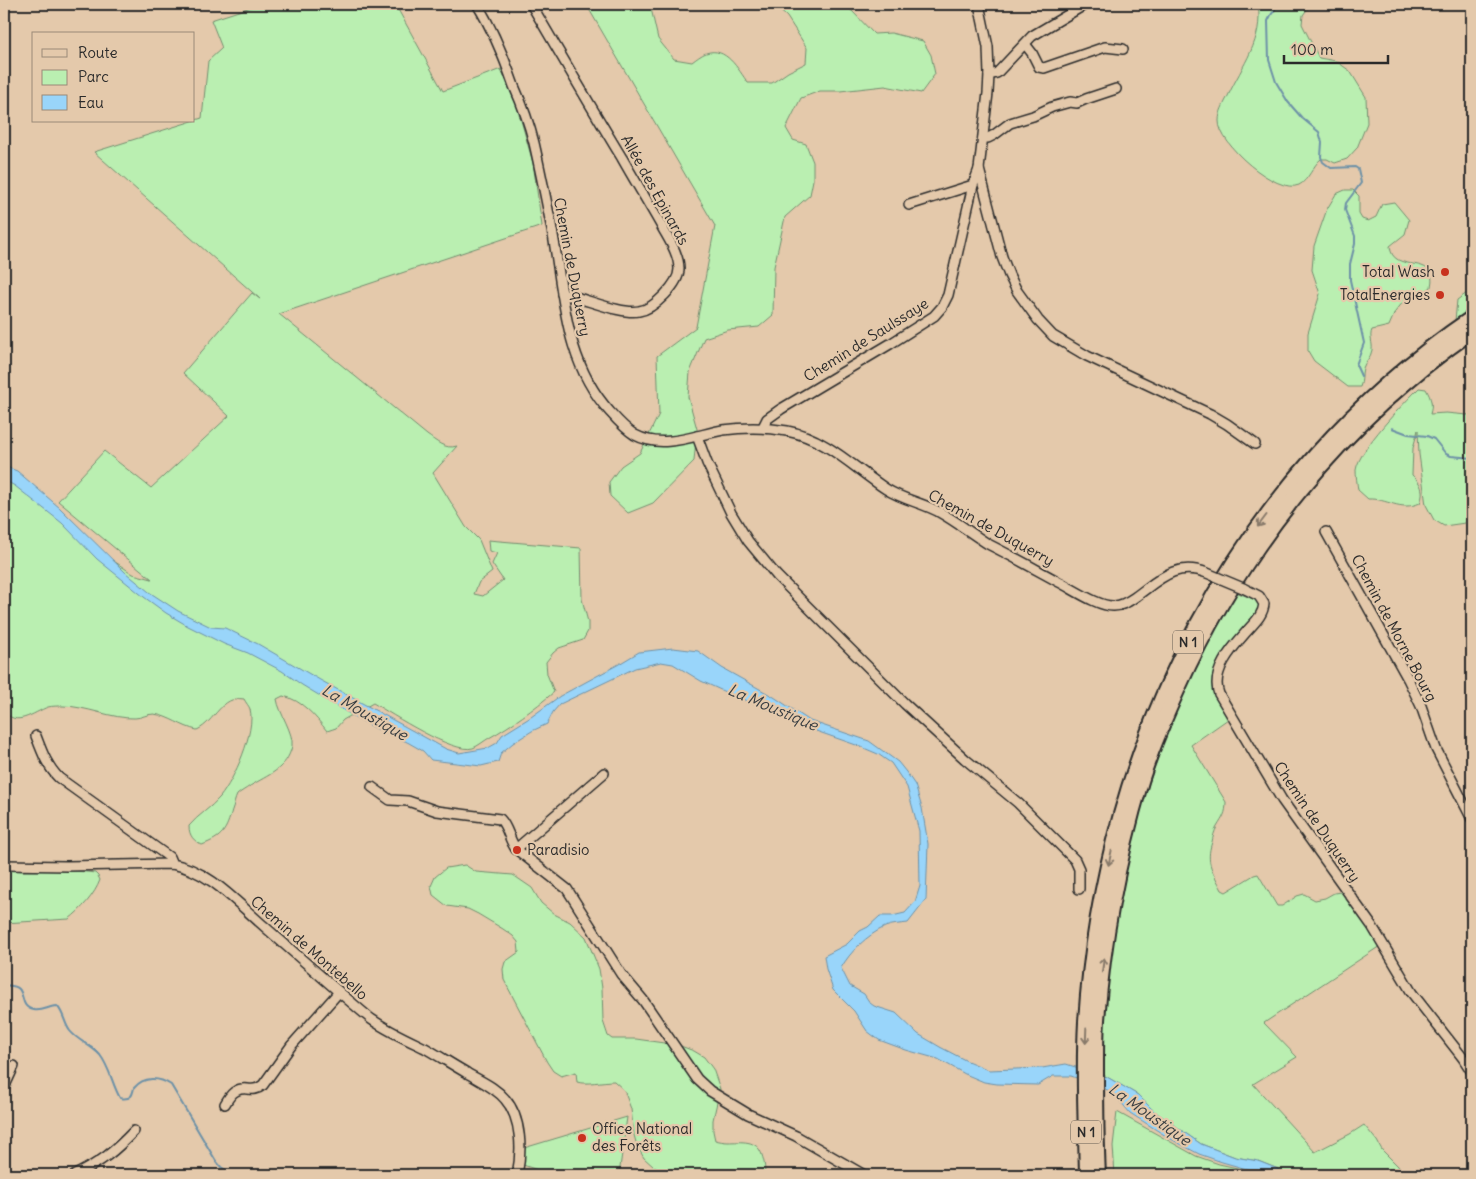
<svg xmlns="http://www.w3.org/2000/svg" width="1476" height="1179" viewBox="0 0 1476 1179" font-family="Delius,sans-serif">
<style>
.green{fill:#baefb1;stroke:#728d6e}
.water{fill:#99d5fa;stroke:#6d91a7}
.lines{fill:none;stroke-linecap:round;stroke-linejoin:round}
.stream{stroke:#6d91a7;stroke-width:2}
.minor-casing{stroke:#2b2b2b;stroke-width:12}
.trunk-casing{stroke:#2b2b2b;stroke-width:18}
.minor{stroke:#e4c9ab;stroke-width:9}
.trunk{stroke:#e4c9ab;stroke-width:14}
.minor-bridge-casing{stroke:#2b2b2b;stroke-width:12;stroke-linecap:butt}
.minor-bridge{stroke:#e4c9ab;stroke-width:9}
.oneway{stroke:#887a6b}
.poi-dot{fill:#c8321e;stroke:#e4c9ab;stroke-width:2}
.labels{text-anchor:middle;stroke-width:4.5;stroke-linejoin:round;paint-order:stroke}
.shield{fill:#e4c9ab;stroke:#625a51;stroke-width:1}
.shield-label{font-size:14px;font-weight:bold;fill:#2b2b2b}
.street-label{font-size:15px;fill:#2b2b2b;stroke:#e4c9ab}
.poi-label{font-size:15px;fill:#2b2b2b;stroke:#e4c9ab;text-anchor:end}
.water-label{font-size:16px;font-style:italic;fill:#363c40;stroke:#e4c9ab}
</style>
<rect width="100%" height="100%" fill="#e4c9ab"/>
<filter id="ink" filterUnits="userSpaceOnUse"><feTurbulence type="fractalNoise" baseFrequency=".02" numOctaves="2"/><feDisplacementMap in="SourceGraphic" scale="10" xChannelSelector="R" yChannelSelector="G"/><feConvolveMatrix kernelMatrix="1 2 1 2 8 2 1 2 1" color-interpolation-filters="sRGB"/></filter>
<g filter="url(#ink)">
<g class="green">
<path d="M 260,4 L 395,4 L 443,91 L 501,69 L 517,106 L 533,163 L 542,226 L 279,314 L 427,435 C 436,441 445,450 457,446 L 433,473 L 466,527 L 479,540 L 492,572 L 479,582 L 474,594 L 483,596 L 503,580 L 492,564 L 497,553 L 489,551 L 488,540 L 581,548 L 582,599 L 588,622 L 588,631 L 583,640 L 559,648 L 553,653 L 546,662 L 547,674 L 554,692 C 534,709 512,725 489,738 C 484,741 478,746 473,748 C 453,754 392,714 373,703 L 343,720 L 336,728 L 327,731 C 315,716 302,700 283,696 L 277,699 C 279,713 294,733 292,746 C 287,769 268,775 250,786 C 246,789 240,792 237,795 C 235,799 234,805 232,810 C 226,831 223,837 202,845 C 194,841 189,836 189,826 C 198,815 211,808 220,797 C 234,780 256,731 250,709 C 249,706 246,703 244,699 C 221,695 215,722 197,730 C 182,727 169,716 154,714 C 147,714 141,718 135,718 C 112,719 86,706 63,706 C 58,706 52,706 48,707 C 34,712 15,729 4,710 L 4,468 L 102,553 L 133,574 L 152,579 L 58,501 L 104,451 L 151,488 L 229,416 L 183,373 L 252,293 L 260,299 L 94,152 L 202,118 L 208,61 L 222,48 L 211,20 Z"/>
<path d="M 586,4 L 650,4 L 658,39 L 674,59 L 692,62 C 696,59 701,55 706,53 C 726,46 738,69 748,83 L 772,83 L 788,72 L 806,63 L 807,48 L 787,17 L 773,4 L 841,4 L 852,11 L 874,34 L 891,33 L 923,41 L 931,55 L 935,74 L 921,93 L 885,86 L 840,91 L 820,91 L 801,98 L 786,128 L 793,140 L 806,144 L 813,162 L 813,180 L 810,195 L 785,217 L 774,267 L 773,315 L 759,327 L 728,330 L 704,338 L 690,372 L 688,397 L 697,429 L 694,461 L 653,503 L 628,513 L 610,496 L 609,482 L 621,466 L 640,453 L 659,414 L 657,356 L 696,327 L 715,226 Z"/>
<path d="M 1258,4 L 1311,4 L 1303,15 L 1302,24 L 1319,58 L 1336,61 L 1350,71 L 1366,97 L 1367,123 L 1357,148 L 1347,159 L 1335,163 L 1327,159 L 1321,159 C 1313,165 1309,180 1299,185 C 1277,195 1218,144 1219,121 C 1219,112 1224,104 1228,96 C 1242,65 1264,40 1258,4 Z"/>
<path d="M 1345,190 L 1353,190 L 1359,196 L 1359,214 L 1362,219 L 1368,221 L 1376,217 L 1382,204 L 1394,202 L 1409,220 L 1405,234 L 1390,246 C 1392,276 1439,251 1431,287 L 1425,292 L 1412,293 L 1408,296 L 1395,312 L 1389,326 L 1372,330 C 1369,337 1373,343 1372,350 C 1371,358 1365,361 1363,368 C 1361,375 1363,381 1360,387 L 1348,387 L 1314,361 L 1308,351 L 1308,333 L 1320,294 L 1312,270 L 1314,246 L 1327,209 L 1336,194 Z"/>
<path d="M 1467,293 L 1472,293 L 1472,310 L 1455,321 L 1457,300 Z"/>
<path d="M 1419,388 L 1426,389 C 1431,398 1433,404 1430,414 L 1446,413 L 1467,415 L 1472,414 L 1472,522 L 1444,526 L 1434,520 L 1426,505 L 1419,454 L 1418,430 L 1413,448 L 1412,475 C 1421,483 1425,491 1420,503 C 1400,512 1387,498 1368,499 L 1358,490 C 1357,483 1356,476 1356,470 C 1359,449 1404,403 1419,388 Z"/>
<path d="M 1236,592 L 1258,601 L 1260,609 C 1248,625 1209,667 1212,687 C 1213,696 1224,710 1228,719 L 1191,745 L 1226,802 C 1226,814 1223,817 1217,827 C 1214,832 1213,837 1212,842 C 1205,863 1213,872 1222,890 L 1226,892 L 1254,875 L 1258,874 L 1277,906 L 1282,906 L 1297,896 L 1304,894 L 1315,900 L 1325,898 L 1334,893 L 1347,891 L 1383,944 L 1264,1023 L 1297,1057 L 1253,1084 L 1315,1152 L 1350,1134 L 1364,1125 L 1377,1141 L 1382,1150 L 1398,1166 L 1403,1175 L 1282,1175 L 1278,1169 L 1258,1161 L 1235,1157 L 1201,1144 L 1155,1112 L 1138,1095 L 1100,1073 L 1103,1032 L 1110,963 L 1124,877 L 1133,834 L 1146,792 L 1183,686 Z"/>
<path d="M 465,865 L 476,872 L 513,875 L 532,888 L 541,903 L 554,914 L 570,922 L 586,937 L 599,969 L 602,988 L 603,1021 L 608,1036 L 612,1039 L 636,1039 L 678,1045 L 694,1051 L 704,1057 L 713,1069 L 720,1089 L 713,1120 L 713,1131 L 715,1140 C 719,1141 724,1142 728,1142 C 741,1142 757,1139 762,1155 C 764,1161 766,1169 764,1175 L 669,1175 L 654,1167 L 644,1158 L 637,1146 L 634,1135 L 631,1109 L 624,1090 L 614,1081 C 603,1081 586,1085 577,1082 L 576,1072 L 561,1076 L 553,1071 L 547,1062 L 504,980 L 503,969 L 505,962 L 519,952 L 518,942 L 513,936 L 503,929 L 478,914 L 468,909 L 447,906 L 433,895 L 431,886 L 435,877 L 446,868 Z"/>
<path d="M 4,869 L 23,871 L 60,870 L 87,872 L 95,873 L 98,876 L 100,880 C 95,894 81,910 69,919 L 4,923 Z"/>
<path d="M 1117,1112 L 1196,1156 L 1219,1164 L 1246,1170 L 1260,1175 L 1115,1175 L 1113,1146 Z"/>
<path d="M 627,1117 L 619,1175 L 552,1175 L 523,1165 L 524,1148 Z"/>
</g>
<path class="water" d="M 4,466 L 17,471 L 60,508 L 125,572 L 149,592 L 178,611 L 211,627 L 225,628 L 258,644 L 320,680 L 446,749 L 459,753 L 488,748 L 497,743 L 502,735 L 531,717 L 560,696 L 619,664 L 639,652 L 673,648 L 698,651 L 722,668 L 774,697 L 810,721 L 869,741 L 898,762 L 906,772 L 915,785 L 922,808 L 928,844 L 926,900 L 908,923 C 901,924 892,924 885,927 C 867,935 850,952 841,968 L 850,986 L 864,994 L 870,1003 L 874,1006 L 896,1013 L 918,1034 L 940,1047 L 965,1060 L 989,1070 L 1042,1068 L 1066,1064 L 1107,1077 L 1138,1095 L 1155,1112 L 1201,1144 L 1235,1157 L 1258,1161 L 1278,1169 L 1282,1175 L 1268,1175 L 1222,1162 L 1199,1154 L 1169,1138 L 1130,1113 L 1115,1095 L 1104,1088 L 1071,1076 L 1053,1076 L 1038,1085 L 997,1084 L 984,1082 L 965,1074 L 938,1059 L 906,1050 L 879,1040 L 867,1031 L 854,1011 L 833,990 L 826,969 L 824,956 L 847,944 L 860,931 L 868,927 L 880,916 L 892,916 L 905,913 L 915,902 L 920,886 L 919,831 L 907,787 L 891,763 L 885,759 L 878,754 L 859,746 L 816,731 L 776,712 L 734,696 L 701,681 L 673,664 L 661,662 L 635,668 L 560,704 L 553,712 L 547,724 L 532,731 L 513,743 L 501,753 L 498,762 L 481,766 L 431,760 L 423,751 L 409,743 L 393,735 L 377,729 L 355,717 L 302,685 L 282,671 L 248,653 L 224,644 L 188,626 L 166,613 L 144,597 L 97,559 L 62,523 L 15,486 L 4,480 Z"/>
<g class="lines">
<g class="stream">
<path d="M 1279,4 L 1271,15 L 1268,21 L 1269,60 L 1276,82 L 1288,102 L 1302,118 L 1319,132 L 1322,142 L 1321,157 L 1323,162 L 1331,168 L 1355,167 L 1358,169 L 1361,183 L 1346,203 L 1345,210 L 1355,236 L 1355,244 L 1350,264 L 1350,280 L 1364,343 L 1356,365 L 1361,376"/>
<path d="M 1392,428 L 1408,434 L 1427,436 L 1434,439 L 1446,454 L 1451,456 L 1472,458"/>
<path d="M 4,985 C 9,986 15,985 19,989 C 25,996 20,1007 34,1010 C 42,1012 49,1006 57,1006 C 64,1013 64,1023 70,1031 C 78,1041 91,1045 100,1055 C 110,1068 112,1084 120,1098 C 124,1099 128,1099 131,1096 C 133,1094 133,1091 134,1088 C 144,1076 159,1077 171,1085 L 216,1161 L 221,1167 L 233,1175"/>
</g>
<g class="minor-casing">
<g id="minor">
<path d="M 477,4 C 493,30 504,57 514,86 C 522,104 529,123 534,143 C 541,173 547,204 553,235 C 564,297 565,363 610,412 C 618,421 625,429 635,435 C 663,450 695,435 723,430 C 745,427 766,427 787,431 C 826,438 854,468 886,489 C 903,500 924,503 941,513 C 957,522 972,534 988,544 C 1012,556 1035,569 1059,582 C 1073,589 1099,607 1114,606 C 1122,606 1129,601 1135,597 C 1159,580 1175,561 1207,573"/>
<path d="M 531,4 C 561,55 591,107 622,158 C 635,181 649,204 662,227 C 669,240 679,254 679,269 C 679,284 654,309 639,311 C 621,315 582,297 562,294"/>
<path d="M 1025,44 L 1032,53 L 1039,67 L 1044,68 L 1105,47 L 1123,49"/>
<path d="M 989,75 L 997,73 L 1032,36 L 1086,4"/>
<path d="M 983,138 L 988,138 L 994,135 L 1010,123 L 1033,116 L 1052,107 L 1070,102 L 1077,103 L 1086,99 L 1116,89"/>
<path d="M 979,169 L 1002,257 L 1009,275 L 1017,291 L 1038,320 L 1053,336 L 1087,356 L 1210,414 L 1227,424 L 1255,444"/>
<path d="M 909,205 L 973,185"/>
<path d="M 763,427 L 767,419 L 781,409 L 890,344 L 934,316 L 942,307 L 948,295 L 973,185 L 979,169 L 988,93 L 989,75 L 988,47 L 979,4"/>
<path d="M 697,436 L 707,463 L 731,513 L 748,541 L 777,576 L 905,704 L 965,759 L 1018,803 L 1075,860 L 1079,869 L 1079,889"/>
<path d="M 1326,532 L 1408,679 L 1421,706 L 1436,749 L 1472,819"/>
<path d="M 1243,588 L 1259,596 L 1264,604 C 1263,615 1255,622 1248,630 C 1234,646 1210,671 1219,694 L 1282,800 L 1372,926 L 1412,993 L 1463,1058 L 1472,1072"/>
<path d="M 36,736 C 42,752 47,766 59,778 L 169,857 L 172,864"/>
<path d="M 372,787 L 390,800 L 408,801 L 437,811 L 500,819 C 508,827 509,840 516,849 L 567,889 L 621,974 L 643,1000 L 697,1079 L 710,1091 L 748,1114 L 796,1136 L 864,1175"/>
<path d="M 516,849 L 604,773"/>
<path d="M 4,865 L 67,866 L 172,864 C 209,870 237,903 265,927 C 300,958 335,989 371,1019 C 388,1031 406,1039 425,1048 C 439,1056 453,1065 467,1073 C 480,1081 495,1087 505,1099 C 522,1118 522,1152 517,1175"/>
<path d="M 4,1088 L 14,1066"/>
<path d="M 225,1104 C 228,1099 231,1093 236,1091 C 245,1085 252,1094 263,1085 L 291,1046 L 339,992"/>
<path d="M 75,1175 C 101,1162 114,1152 134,1131"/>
</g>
</g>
<g class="trunk-casing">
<g id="trunk">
<path d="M 1087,1175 C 1086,1124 1083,1073 1086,1022 C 1103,741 1238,477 1472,318"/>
<path d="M 1098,1175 C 1096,1138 1096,1101 1096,1063 C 1096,1049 1096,1034 1097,1020 C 1103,939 1118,859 1141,781 C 1151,749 1165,717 1179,686 C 1243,544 1344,420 1472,331"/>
</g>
</g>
<use href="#minor" class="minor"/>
<use href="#trunk" class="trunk"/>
<g class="minor-bridge-casing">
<path id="minor-bridge" d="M 1207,573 L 1243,588"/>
</g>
<use href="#minor-bridge" class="minor-bridge"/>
</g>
<defs><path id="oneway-shaft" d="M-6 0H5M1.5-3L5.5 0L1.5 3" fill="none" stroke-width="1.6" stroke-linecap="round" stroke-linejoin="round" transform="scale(1.25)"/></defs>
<g class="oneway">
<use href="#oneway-shaft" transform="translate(1262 521) rotate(127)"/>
<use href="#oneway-shaft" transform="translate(1110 858) rotate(102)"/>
<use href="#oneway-shaft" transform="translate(1103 965) rotate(-82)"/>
<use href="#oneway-shaft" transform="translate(1086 1036) rotate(92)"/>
</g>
</g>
<g class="poi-dot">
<circle cx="1445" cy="272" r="5"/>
<circle cx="1440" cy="295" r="5"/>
<circle cx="517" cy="850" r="5"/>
<circle cx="582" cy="1138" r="5"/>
</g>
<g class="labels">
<g class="shield">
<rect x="1173" y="630.5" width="30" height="23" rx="4"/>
<rect x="1071" y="1120.5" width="30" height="23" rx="4"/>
</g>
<g class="shield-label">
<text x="1188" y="647">N 1</text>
<text x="1086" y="1137">N 1</text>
</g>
<g class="street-label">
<text transform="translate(655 190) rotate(61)" y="5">Allée des Epinards</text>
<text transform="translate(572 267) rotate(79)" y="5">Chemin de Duquerry</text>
<text transform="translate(866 340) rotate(-32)" y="5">Chemin de Saulssaye</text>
<text transform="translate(991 528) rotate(29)" y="5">Chemin de Duquerry</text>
<text transform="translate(1394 628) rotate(62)" y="5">Chemin de Morne Bourg</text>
<text transform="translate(1317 822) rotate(56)" y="5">Chemin de Duquerry</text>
<text transform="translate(309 948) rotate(41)" y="5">Chemin de Montebello</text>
</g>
<g class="poi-label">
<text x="1435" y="277">Total Wash</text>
<text x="1430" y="300">TotalEnergies</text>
<text x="527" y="855" text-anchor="start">Paradisio</text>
<text x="592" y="1134" text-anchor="start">Office National<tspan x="592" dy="17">des Forêts</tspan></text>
</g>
<g class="water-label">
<text transform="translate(773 707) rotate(23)" y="6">La Moustique</text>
<text transform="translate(365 712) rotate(30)" y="6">La Moustique</text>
<text transform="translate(1150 1114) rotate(35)" y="6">La Moustique</text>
</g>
</g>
<rect width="1476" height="1179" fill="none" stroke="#e4c9ab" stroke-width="20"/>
<rect x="10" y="10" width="1456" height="1159" fill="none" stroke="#2b2b2b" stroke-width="2" filter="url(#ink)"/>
<rect x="32" y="32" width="162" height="90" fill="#e4c9ab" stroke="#9a8a78"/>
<rect x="42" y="49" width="25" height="8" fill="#e4c9ab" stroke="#9a8a78"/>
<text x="78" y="58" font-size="15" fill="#2b2b2b">Route</text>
<rect x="42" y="70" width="25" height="15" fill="#baefb1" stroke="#9a8a78"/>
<text x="78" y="82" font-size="15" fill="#2b2b2b">Parc</text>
<rect x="42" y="95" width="25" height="15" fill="#99d5fa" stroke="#9a8a78"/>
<text x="78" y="108" font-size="15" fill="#2b2b2b">Eau</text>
<path d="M1284 55v8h104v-8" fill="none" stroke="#2b2b2b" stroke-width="2.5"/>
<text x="1291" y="55" font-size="15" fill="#2b2b2b" stroke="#e4c9ab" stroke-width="4" paint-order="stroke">100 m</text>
</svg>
